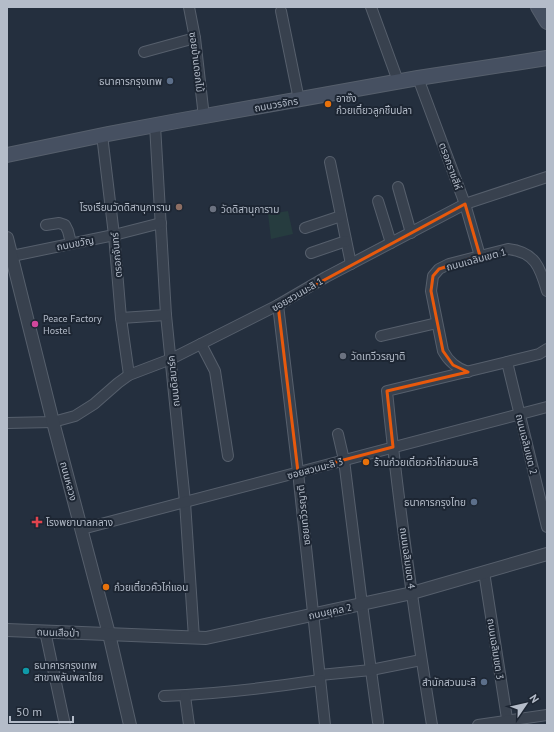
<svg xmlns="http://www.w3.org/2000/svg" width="554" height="732" viewBox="0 0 554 732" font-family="'PT Sans','Noto Sans Thai',sans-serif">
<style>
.green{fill:#263c3f}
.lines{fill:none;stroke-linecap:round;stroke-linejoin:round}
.minor-casing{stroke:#565f6c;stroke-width:12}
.tertiary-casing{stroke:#565f6c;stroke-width:14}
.secondary-casing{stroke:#565f6c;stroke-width:16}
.minor{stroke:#38414e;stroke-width:10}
.tertiary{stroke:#38414e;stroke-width:12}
.secondary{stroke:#465061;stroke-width:14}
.marked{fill:none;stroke:#e8590c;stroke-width:3;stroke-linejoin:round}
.service-dot{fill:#5c6f8a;stroke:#1d2633;stroke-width:1.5}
.food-dot{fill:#e8710a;stroke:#1d2633;stroke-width:1.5}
.education-dot{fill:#8d6e63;stroke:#1d2633;stroke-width:1.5}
.worship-dot{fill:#6b7280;stroke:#1d2633;stroke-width:1.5}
.hotel-dot{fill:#d1479c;stroke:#1d2633;stroke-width:1.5}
.health-dot{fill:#e0444e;stroke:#1d2633;stroke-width:1.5}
.culture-dot{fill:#0f9aa8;stroke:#1d2633;stroke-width:1.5}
.labels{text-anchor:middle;stroke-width:4;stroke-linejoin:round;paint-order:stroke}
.street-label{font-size:10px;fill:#b4bcc9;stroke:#1d2633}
.poi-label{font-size:10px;fill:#b4bcc9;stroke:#1d2633;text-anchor:start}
</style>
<rect width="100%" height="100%" fill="#242f3e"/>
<path class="green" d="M 288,211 L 293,234 L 271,239 L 268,214 Z"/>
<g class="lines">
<g class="minor-casing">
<g id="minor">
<path d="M 189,7 L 195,38 L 204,117"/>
<path d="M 371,7 L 398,81"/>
<path d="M 281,11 L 299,100"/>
<path d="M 144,52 L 195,38"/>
<path d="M 418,78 L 465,204 L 480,256"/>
<path d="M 155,125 L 166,315 L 185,502 L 194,638"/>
<path d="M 102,135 L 114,235 L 121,318 L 129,375"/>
<path d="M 330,162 L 351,264"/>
<path d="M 398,187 L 411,233"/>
<path d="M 378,201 L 391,243"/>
<path d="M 46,225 L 59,223 L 65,225 L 68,231 L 71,243"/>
<path d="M 305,228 L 341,216"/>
<path d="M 311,253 L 346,241"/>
<path d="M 12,256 L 114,235 L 161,223"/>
<path d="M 278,305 L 298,472 L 325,725"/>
<path d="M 121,318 L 166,315"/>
<path d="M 381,336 L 437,323"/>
<path d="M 201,344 L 215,371 L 228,456"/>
<path d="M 507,362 L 547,527"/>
<path d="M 468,372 C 456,368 449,362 443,351 L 431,291 L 433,276 L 439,269 L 449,264 L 508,249 C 535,252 540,267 547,291"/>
<path d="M 7,423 L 53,422 L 75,416 L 94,404 L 118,383 L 129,375 L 171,359 L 278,305 L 326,277 L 465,204 L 547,177"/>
<path d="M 338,434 L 344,460 L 362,604 L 378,722"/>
<path d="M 82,529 L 547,407"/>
<path d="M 484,572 L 508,725"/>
<path d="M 45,631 L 65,725"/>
<path d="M 320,675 L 371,670 L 421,660"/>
<path d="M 164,696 C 216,694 268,688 320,680"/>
<path d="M 185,696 L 189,725"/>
<path d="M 432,725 C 414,614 398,502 387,391 L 507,362 L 539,354 L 547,349"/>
<path d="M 478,725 L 547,715"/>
</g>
</g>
<g class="tertiary-casing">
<g id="tertiary">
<path d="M 7,238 L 53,422 L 109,634 L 130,725"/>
<path d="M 7,630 L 206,638 L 412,593 L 547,554"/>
</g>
</g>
<g class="secondary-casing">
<g id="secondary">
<path d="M 538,7 L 547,22"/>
<path d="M 7,155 L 108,134 L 177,121 L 418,78 L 547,58"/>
</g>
</g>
<use href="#minor" class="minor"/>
<use href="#tertiary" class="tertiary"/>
<use href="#secondary" class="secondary"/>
</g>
<path class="marked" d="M 465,204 L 480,256 L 439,269 L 433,276 L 431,291 L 443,351 L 453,365 L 468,372 L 387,391 L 393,447 L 298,472 L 278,305 Z"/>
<g class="service-dot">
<circle cx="170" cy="81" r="4"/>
<circle cx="474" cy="502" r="4"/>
<circle cx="484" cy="682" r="4"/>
</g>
<g class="food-dot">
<circle cx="328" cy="104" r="4"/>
<circle cx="366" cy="462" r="4"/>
<circle cx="106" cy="587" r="4"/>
</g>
<circle class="education-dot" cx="179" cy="207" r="4"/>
<g class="worship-dot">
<circle cx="213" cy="209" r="4"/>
<circle cx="343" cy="356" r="4"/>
</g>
<circle class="hotel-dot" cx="35" cy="324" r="4"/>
<path class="health-dot" d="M35 516h4v4h4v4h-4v4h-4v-4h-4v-4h4z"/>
<circle class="culture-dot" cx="26" cy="671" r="4"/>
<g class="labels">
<g class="street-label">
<text transform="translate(197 62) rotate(83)" y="4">ซอยบ้านดอกไม้</text>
<text transform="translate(276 104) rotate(-10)" y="4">ถนนวรจักร</text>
<text transform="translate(451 166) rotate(70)" y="4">ตรอกราชสีห์</text>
<text transform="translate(75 243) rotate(-11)" y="4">ถนนขวัญ</text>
<text transform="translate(116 255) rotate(-95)" y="4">ตรอกจันทร์</text>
<text transform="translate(476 259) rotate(-15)" y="4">ถนนเฉลิมเขต 1</text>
<text transform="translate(297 294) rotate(-30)" y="4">ซอยสวนมะลิ 1</text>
<text transform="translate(173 381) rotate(-96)" y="4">ถนนดิสมาร์ค</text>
<text transform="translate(527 444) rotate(76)" y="4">ถนนเฉลิมเขต 2</text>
<text transform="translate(315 468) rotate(-15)" y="4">ซอยสวนมะลิ 3</text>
<text transform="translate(69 481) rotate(75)" y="4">ถนนหลวง</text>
<text transform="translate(303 515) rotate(-96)" y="4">ซอยเทวีวรญาติ</text>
<text transform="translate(408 558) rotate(82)" y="4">ถนนเฉลิมเขต 4</text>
<text transform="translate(330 611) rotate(-12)" y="4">ถนนยุคล 2</text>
<text transform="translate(58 632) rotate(2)" y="4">ถนนเสือป่า</text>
<text transform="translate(496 649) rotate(81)" y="4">ถนนเฉลิมเขต 3</text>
</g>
<g class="poi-label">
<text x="162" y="85" text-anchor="end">ธนาคารกรุงเทพ</text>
<text x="336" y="102">อาซั้ง<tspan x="336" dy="12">ก๋วยเตี๋ยวลูกชิ้นปลา</tspan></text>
<text x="171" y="211" text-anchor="end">โรงเรียนวัดดิสานุการาม</text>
<text x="221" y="213">วัดดิสานุการาม</text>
<text x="43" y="322">Peace Factory<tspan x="43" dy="12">Hostel</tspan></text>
<text x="351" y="360">วัดเทวีวรญาติ</text>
<text x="374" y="466">ร้านก๋วยเตี๋ยวคั่วไก่สวนมะลิ</text>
<text x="466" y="506" text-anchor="end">ธนาคารกรุงไทย</text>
<text x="46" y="526">โรงพยาบาลกลาง</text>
<text x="114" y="591">ก๋วยเตี๋ยวคั่วไก่แอน</text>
<text x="34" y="669">ธนาคารกรุงเทพ<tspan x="34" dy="12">สาขาพลับพลาไชย</tspan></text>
<text x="476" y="686" text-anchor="end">สำนักสวนมะลิ</text>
</g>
</g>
<rect width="554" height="732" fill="none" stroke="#b4bcc9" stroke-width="16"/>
<g transform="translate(526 704) rotate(56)" stroke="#1d2633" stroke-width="3" paint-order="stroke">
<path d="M0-3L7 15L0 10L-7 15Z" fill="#b4bcc9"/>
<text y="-6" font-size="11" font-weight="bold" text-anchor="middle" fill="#b4bcc9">N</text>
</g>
<path d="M10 716v6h63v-6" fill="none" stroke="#b4bcc9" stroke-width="2"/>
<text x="16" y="716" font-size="12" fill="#b4bcc9" stroke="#1d2633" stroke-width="3" paint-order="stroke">50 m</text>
</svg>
